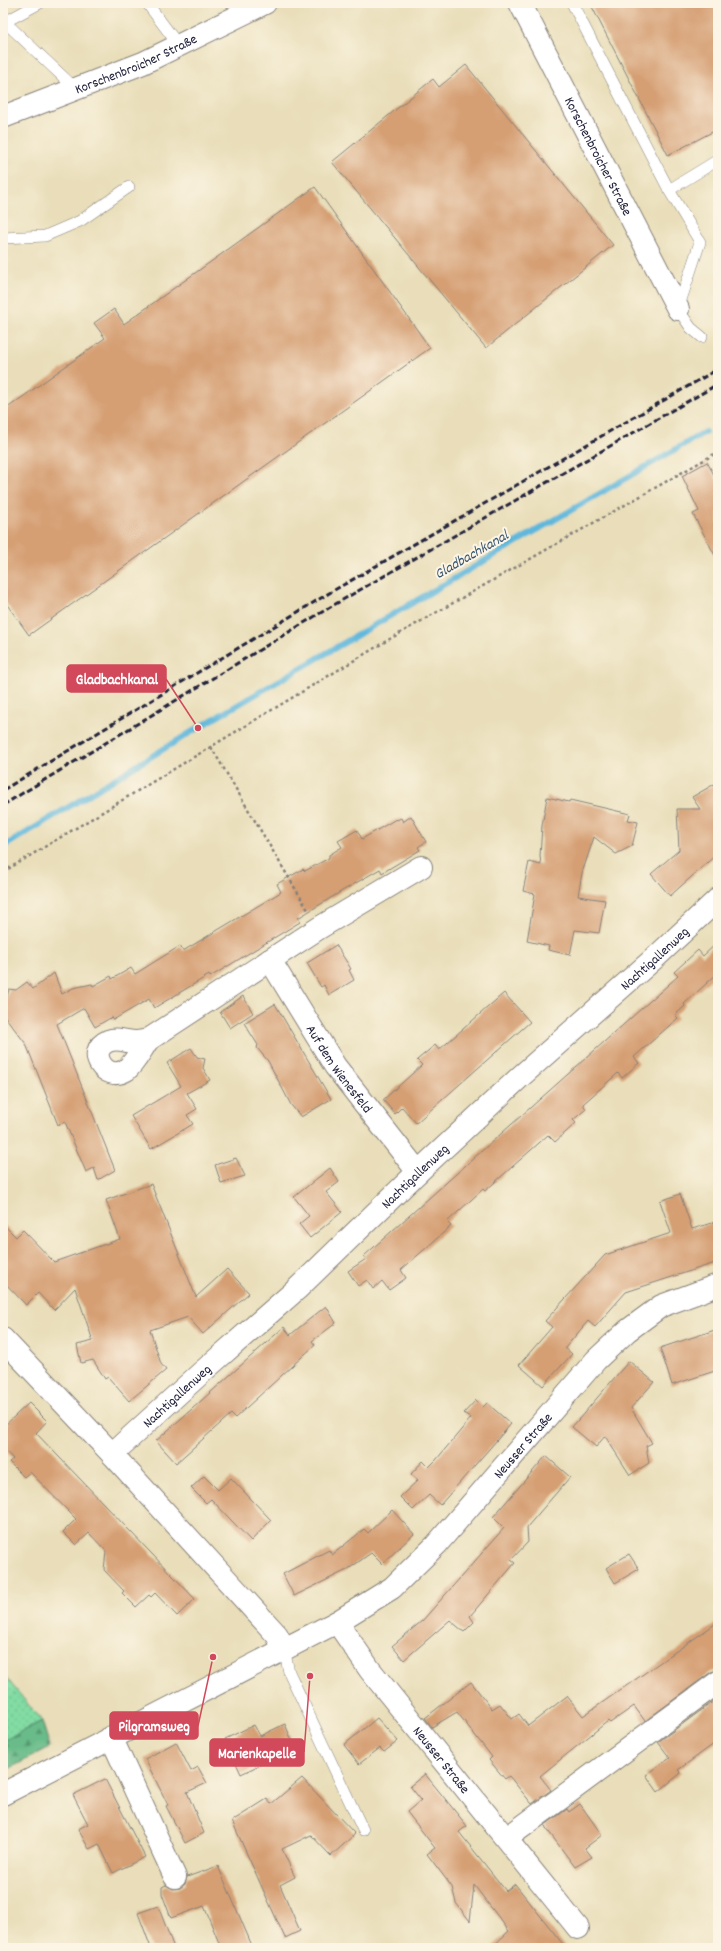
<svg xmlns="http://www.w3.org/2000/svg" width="721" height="1951" viewBox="0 0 721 1951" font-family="Dekko,sans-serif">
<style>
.grass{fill:url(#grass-dots);stroke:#527f6f}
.forest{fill:url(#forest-firs);stroke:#466f62}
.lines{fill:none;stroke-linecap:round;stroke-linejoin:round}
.stream{stroke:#5fb7dc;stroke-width:6}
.building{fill:#d59f73}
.service-casing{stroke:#86807a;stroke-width:12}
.minor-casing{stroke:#86807a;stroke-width:24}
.tertiary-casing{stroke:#86807a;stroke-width:24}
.path{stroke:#86807a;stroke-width:2.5;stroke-dasharray:3 3;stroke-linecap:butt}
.service{stroke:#fff;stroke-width:11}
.minor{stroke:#fff;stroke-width:22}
.tertiary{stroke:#fff;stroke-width:22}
.rail{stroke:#22223b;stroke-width:3;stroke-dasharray:6 3;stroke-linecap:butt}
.labels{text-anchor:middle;stroke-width:4;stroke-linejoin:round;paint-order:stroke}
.street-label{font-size:14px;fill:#22223b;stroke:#fcf5e5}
.water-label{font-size:15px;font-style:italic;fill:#375673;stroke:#fcf5e5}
.leader{fill:none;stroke:#d1495b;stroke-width:1.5}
.callout-dot{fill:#d1495b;stroke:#fcf5e5;stroke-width:1.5}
.callout{fill:#d1495b;stroke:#d1495b;stroke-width:1.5}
.callout-label{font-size:15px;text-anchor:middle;font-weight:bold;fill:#fff}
</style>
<defs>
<pattern id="grass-dots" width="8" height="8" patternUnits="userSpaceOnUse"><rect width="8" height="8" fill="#82dca3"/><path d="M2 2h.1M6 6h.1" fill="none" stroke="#70bc8d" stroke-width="1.8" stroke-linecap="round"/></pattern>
<pattern id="forest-firs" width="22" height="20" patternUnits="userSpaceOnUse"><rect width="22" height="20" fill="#69bc89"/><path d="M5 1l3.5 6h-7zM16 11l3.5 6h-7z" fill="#569871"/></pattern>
</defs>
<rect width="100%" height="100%" fill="#fcf5e5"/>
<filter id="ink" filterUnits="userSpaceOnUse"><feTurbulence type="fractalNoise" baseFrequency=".025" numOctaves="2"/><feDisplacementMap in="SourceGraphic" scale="8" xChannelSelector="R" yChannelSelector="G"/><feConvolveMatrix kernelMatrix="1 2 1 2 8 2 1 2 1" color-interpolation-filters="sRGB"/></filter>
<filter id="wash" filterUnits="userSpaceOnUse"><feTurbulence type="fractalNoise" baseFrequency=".012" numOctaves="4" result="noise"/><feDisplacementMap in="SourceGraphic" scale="16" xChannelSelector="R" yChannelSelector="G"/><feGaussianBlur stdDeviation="0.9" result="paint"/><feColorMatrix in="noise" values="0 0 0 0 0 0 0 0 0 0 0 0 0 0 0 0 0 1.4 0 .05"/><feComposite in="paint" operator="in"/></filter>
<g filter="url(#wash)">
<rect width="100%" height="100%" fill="#e9deb9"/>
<path class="grass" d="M 3,1674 L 42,1721 L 3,1741 Z"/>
<path class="forest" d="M 42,1721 L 50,1747 L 3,1772 L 3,1741 Z"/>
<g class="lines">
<path class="stream" d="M 3,847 L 198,728 L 705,432"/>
</g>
<g id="blocks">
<g class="building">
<path d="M 590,3 L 718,3 L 718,129 L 668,155 Z"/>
<path d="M 466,65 L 613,245 L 486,348 L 332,162 L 433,79 L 439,87 Z"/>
<path d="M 315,187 L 430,348 L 29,635 L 3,599 L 3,411 L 105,338 L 94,323 L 114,309 L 124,324 Z"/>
<path d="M 707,462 L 718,482 L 718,561 L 693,514 L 699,511 L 682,476 Z"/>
<path d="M 718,782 L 718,853 L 670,896 L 651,874 L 679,850 L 677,809 L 700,809 L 692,797 Z"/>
<path d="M 547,797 L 569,802 L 570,800 L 630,814 L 628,820 L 638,822 L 632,846 L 616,854 L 594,837 L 582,873 L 578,896 L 605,900 L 599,933 L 575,930 L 570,955 L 548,950 L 549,946 L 527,941 L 535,894 L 523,891 L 529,862 L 541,865 L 540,856 L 542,826 Z"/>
<path d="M 411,816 L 426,842 L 418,847 L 420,850 L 382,873 L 380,869 L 342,891 L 298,918 L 300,922 L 210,977 L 209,975 L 154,1008 L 149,999 L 113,1020 L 112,1017 L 95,1027 L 84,1008 L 57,1024 L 115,1170 L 98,1180 L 94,1168 L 86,1172 L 65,1122 L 58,1125 L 26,1044 L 3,1014 L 3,1000 L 7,997 L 9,989 L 16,990 L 27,982 L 33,989 L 54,973 L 62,994 L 73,988 L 92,984 L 93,986 L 111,976 L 112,979 L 131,968 L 135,974 L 180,946 L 183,951 L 281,892 L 277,884 L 303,869 L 305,871 L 329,858 L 329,855 L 342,847 L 338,841 L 357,830 L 362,839 L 396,819 L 397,820 L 401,818 L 403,822 Z"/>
<path d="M 718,942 L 718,973 L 684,1004 L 685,1006 L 675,1015 L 678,1018 L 634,1057 L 639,1063 L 622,1078 L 618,1073 L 583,1104 L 586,1109 L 573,1120 L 576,1123 L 555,1142 L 548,1135 L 485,1191 L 483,1189 L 447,1222 L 451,1226 L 401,1270 L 406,1278 L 389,1290 L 382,1281 L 373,1289 L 367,1280 L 358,1286 L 348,1271 L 366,1259 L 364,1256 L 678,976 L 674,972 L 698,950 L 703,956 Z"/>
<path d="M 336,945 L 351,969 L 349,970 L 354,980 L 329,995 L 324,985 L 321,987 L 307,963 Z"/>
<path d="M 504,993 L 530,1022 L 416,1123 L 402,1107 L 395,1114 L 383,1100 L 422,1065 L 417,1060 L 435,1045 L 439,1050 Z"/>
<path d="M 243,996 L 253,1013 L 230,1028 L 220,1012 Z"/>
<path d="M 275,1004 L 331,1099 L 301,1117 L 291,1105 L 268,1061 L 257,1048 L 258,1045 L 244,1023 Z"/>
<path d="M 191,1048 L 197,1057 L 205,1059 L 203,1068 L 210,1080 L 187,1093 L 197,1109 L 187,1115 L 193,1124 L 151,1149 L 131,1116 L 181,1086 L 167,1063 Z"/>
<path d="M 236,1158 L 245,1176 L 221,1183 L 215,1165 Z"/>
<path d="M 330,1168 L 339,1182 L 326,1192 L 342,1212 L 310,1238 L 299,1224 L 309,1216 L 294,1197 Z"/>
<path d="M 151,1184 L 196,1297 L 227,1269 L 249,1293 L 203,1334 L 188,1317 L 150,1330 L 161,1364 L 166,1370 L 129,1401 L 108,1377 L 105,1379 L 93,1360 L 81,1363 L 77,1345 L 93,1341 L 75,1288 L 54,1310 L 38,1293 L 26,1305 L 3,1281 L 3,1224 L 16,1237 L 23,1230 L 54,1262 L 120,1239 L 106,1200 Z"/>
<path d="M 680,1194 L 692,1229 L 718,1221 L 718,1262 L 626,1292 L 595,1327 L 588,1321 L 565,1348 L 572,1354 L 543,1386 L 519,1365 L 552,1327 L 545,1321 L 605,1255 L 671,1233 L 660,1201 Z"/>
<path d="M 326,1306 L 336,1323 L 312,1341 L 315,1345 L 235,1418 L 231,1414 L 176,1463 L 156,1441 L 284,1327 L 290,1335 Z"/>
<path d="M 718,1329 L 718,1370 L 672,1385 L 660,1348 Z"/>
<path d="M 629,1361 L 654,1382 L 631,1408 L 652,1443 L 646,1446 L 649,1463 L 630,1475 L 605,1436 L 596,1447 L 572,1427 Z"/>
<path d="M 476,1400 L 483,1407 L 487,1403 L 511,1424 L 440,1505 L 429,1495 L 413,1510 L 400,1497 L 418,1480 L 411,1474 L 423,1461 L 429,1467 L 436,1460 L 471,1418 L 464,1413 Z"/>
<path d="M 29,1403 L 47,1421 L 36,1433 L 195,1599 L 177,1616 L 155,1593 L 151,1597 L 149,1595 L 136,1607 L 122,1593 L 124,1591 L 104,1570 L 106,1551 L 89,1533 L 76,1545 L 63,1532 L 76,1519 L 30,1472 L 24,1477 L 9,1462 L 13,1459 L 3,1448 L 3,1427 Z"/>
<path d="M 546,1456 L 570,1477 L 527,1527 L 528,1542 L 511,1560 L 515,1563 L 470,1616 L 474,1622 L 464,1632 L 450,1620 L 404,1660 L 392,1646 L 423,1620 L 504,1528 L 493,1517 Z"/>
<path d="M 204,1476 L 218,1490 L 231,1478 L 271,1520 L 251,1541 L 211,1499 L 206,1503 L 191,1488 Z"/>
<path d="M 392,1510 L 414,1534 L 382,1564 L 371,1553 L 347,1570 L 294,1596 L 283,1574 L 329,1550 L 332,1555 L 364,1529 L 368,1533 Z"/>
<path d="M 629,1554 L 639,1569 L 615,1583 L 606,1568 Z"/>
<path d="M 718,1622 L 718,1670 L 711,1672 L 645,1721 L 634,1706 L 610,1723 L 608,1721 L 540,1776 L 551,1790 L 532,1804 L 509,1776 L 505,1779 L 489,1760 L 492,1757 L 457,1712 L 432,1727 L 425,1718 L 471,1682 L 492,1709 L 500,1704 L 512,1719 L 519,1714 L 528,1726 L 567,1696 L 583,1716 Z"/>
<path d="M 718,1698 L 718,1741 L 678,1770 L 681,1773 L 658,1792 L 646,1775 L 670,1758 L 658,1742 Z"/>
<path d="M 377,1718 L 398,1741 L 384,1752 L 380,1748 L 359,1764 L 344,1745 Z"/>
<path d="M 285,1724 L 295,1748 L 241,1774 L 225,1739 L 254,1725 L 260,1736 Z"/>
<path d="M 176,1742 L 191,1771 L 198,1767 L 207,1783 L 187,1792 L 204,1833 L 185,1843 L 166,1806 L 168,1805 L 145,1759 Z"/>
<path d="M 425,1774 L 467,1826 L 459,1832 L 506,1891 L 515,1884 L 566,1948 L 491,1948 L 509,1931 L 474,1885 L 470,1921 L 456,1903 L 452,1887 L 427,1854 L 435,1848 L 407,1812 L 421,1800 L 410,1786 Z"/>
<path d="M 302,1778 L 355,1834 L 331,1856 L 311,1835 L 282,1849 L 295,1877 L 280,1885 L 300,1931 L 285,1938 L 232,1821 L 267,1799 L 271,1804 Z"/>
<path d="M 105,1779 L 145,1857 L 113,1873 L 99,1844 L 89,1849 L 78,1829 L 88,1824 L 73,1795 Z"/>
<path d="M 580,1804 L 602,1835 L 585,1848 L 592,1857 L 575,1867 L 546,1828 L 545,1825 L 567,1809 L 569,1812 Z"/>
<path d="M 218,1866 L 253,1948 L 221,1948 L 204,1906 L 171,1918 L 162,1894 L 162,1887 L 166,1885 L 173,1889 L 180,1888 L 185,1884 L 187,1877 Z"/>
<path d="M 158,1906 L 174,1948 L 151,1948 L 138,1913 Z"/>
</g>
</g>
</g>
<g filter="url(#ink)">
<use href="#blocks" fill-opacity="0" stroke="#86807a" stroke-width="1"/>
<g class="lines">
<g class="service-casing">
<g id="service">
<path d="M 147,3 L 179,46"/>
<path d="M 572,3 L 669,190 L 718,160"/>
<path d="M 3,23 L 40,3"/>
<path d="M 6,23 L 76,89"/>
<path d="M 669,190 L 700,242 L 678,309 L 691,328 L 702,337"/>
<path d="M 3,238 L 45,236 L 80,221 L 129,187"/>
<path d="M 284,1649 L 289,1672 L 363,1830"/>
</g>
</g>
<g class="minor-casing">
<g id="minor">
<path id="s1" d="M 520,3 L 678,309"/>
<path id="s2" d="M 3,117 L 143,63 L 265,3"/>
<path id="s3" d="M 270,960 L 335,1066 L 418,1172"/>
<path d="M 148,1040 C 144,1041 140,1042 136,1042 C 126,1042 118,1037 108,1041 C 85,1051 105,1083 126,1070 C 135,1063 141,1050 148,1040 L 319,928 L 421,867"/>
<path d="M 3,1339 L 112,1454 L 277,1635 L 284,1649"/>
<path id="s4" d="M 112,1454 L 201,1373 L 297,1289 L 418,1172 L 520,1077 L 657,956 L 718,899"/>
<path id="s5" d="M 337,1622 L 370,1670 L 578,1928"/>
<path d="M 111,1737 L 175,1877"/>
<path d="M 507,1838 L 718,1682"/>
</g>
</g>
<g class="tertiary-casing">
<g id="tertiary">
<path id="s6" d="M 3,1794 L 337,1622 L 392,1588 L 436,1545 L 596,1360 L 627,1331 L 661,1306 L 718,1285"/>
</g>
</g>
<g class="path">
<path d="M 211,747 L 308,910"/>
<path d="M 3,872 L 388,640 L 718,452"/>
</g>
<use href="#service" class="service"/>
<use href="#minor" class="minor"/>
<use href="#tertiary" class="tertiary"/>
<g class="rail">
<path d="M 3,790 L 331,592 L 718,369"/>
<path d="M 3,805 L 332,606 L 718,384"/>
</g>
</g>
</g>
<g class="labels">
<g class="street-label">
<text dy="5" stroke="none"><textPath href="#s2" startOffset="143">Korschenbroicher Straße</textPath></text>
<text dy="5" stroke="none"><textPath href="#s1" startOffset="172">Korschenbroicher Straße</textPath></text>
<text dy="5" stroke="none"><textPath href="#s4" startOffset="735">Nachtigallenweg</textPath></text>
<text dy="5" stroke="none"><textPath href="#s3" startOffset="129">Auf dem Wienesfeld</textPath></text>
<text dy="5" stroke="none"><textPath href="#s4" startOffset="411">Nachtigallenweg</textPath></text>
<text dy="5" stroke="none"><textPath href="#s4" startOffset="87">Nachtigallenweg</textPath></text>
<text dy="5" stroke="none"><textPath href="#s6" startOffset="634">Neusser Straße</textPath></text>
<text dy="5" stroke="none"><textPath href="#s5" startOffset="173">Neusser Straße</textPath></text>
</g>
<g class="water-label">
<text transform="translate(471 554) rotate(-30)" y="5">Gladbachkanal</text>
</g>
</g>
<path class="leader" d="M198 728L166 679M213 1657L198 1726M310 1676L304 1752"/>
<g class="callout-dot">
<circle cx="198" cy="728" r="4"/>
<circle cx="213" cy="1657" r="4"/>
<circle cx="310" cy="1676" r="4"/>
</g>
<g class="callout">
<rect x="67" y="665" width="99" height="27" rx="4"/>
<rect x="110" y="1712" width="88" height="27" rx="4"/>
<rect x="210" y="1739" width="94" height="27" rx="4"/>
</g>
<g class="callout-label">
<text x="117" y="684">Gladbachkanal</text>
<text x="154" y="1731">Pilgramsweg</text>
<text x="257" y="1758">Marienkapelle</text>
</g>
<rect width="721" height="1951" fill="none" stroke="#fcf5e5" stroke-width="16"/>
</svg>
